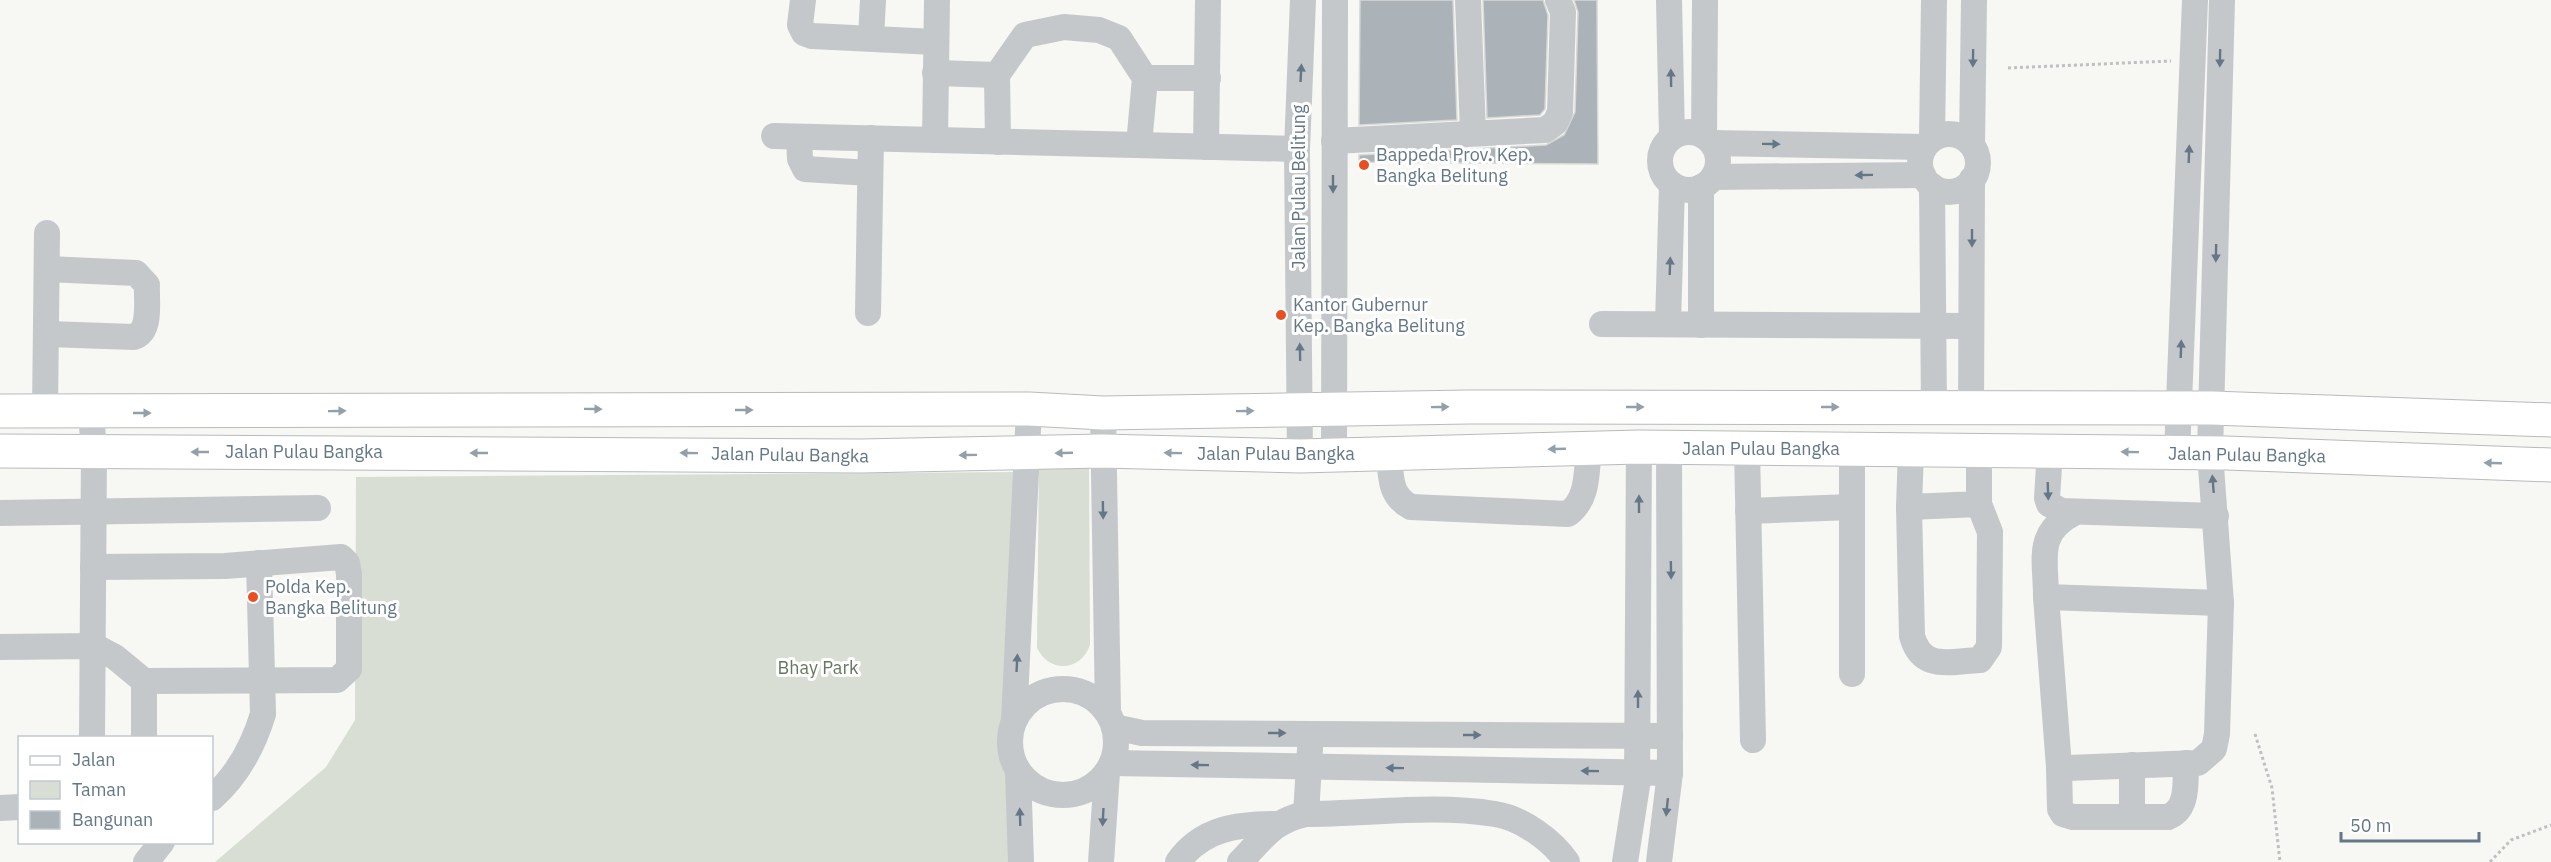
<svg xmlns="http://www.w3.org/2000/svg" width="2551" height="862" viewBox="0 0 2551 862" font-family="'IBM Plex Sans',sans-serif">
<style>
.green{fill:#d8ded4}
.building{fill:#abb3b9;stroke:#d8d8d6;stroke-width:1.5}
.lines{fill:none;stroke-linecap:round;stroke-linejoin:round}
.major-casing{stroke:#b7bbbf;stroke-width:35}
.path{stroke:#bec0c2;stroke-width:3;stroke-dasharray:3 3;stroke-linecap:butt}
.minor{stroke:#c4c8cb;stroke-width:26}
.major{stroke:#fff;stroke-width:33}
.oneway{fill:#657786}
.oneway2{fill:#93a0aa}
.poi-dot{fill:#e95021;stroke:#fff;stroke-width:2}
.labels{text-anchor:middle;stroke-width:6;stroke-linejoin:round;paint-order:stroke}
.poi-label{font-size:18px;fill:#657786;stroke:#fff;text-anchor:start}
.street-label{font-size:18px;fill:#657786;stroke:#fff}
.park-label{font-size:18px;fill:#657760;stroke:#fff}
</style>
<rect width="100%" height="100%" fill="#f7f7f3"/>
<g class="green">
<path d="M 1039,465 L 1089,466 L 1090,645 C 1081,671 1050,674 1037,648 Z"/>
<path d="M 1014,472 L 1019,862 L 215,862 L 326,767 L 355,720 L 356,477 Z"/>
</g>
<g class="building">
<path d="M 1360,0 L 1453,0 L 1457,120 L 1359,125 Z"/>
<path d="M 1483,0 L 1543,0 L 1548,15 L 1545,109 L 1540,115 L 1487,118 Z"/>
<path d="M 1574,0 L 1597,0 L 1598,164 L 1359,162 L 1359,155 L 1546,145 L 1564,135 L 1575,112 L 1578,12 Z"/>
</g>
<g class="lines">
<g class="major-casing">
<g id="major">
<path d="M 0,411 L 1029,409 L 1103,413 L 1469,407 L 2212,408 L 2551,420"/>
<path d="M 0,451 L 861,456 L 1102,451 L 1300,456 L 1639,447 L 2226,453 L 2551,465"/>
</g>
</g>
<g class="path">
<path d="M 2008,68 L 2171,61"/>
<path d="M 2255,734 L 2272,788 L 2280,862"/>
<path d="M 2490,862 L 2511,840 L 2551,825"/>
</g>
<g class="minor">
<path d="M 803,0 L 800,25 L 804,33 L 812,36 L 935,42"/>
<path d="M 1468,0 L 1473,133"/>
<path d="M 1669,0 L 1672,137"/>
<path d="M 871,38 L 873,0"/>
<path d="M 935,73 L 997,75"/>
<path d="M 1145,78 L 1208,78"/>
<circle cx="1689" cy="161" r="29"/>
<circle cx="1949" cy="163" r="29"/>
<path d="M 774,136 L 1297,149"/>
<path d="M 1704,136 L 1705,1"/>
<path d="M 799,137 L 800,159 L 805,169 L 870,173"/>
<path d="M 1932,139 L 1934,0"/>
<path d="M 935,140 L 937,0"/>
<path d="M 1334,141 L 1545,130 L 1555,123 L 1560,112 L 1563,12 L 1558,0"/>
<path d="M 998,142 L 997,75 L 1025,35 L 1064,27 L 1099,30 L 1119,38 L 1145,78 L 1139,145"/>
<path d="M 1712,143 L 1924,147"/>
<path d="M 1972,145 L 1974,0"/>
<path d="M 1206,147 L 1208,0"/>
<path d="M 1713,177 L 1923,175"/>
<path d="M 1932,186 L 1934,408"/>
<path d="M 47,269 L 136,273 L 147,285 C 146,301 152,331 134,337 L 48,334"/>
<path d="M 868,313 L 871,138"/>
<path d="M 1602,324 L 1971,326"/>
<path d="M 1668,324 L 1672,185"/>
<path d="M 1701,325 L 1701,187"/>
<path d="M 1971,408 L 1972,179"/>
<path d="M 45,412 L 47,233"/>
<path d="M 91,413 L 94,451 L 92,738"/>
<path d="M 1103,413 L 1108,713"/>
<path d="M 1747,448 L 1753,740"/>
<path d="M 1852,449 L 1852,674"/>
<path d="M 1911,450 L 1909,507 L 1979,504 L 1979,450"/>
<path d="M 2050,451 L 2047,498 L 2049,504 L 2061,511 L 2216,516"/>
<path d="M 1389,453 C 1391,476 1389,496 1411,507 L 1568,514 C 1589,498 1586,473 1589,448"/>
<path d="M 2177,453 L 2195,0"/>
<path d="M 1334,455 L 1335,0"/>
<path d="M 1300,456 L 1297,149 L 1303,0"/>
<path d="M 1909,507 L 1912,636 C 1922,672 1950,661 1980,660 L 1989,647 L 1990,532 L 1979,504"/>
<path d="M 1748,511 L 1852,507"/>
<path d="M 0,513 L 318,508"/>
<path d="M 2074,513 C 2035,533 2046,559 2046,597 L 2221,603 L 2210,453 L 2222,0"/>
<path d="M 2046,597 L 2059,767 L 2067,768 L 2198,763 L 2214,749 L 2217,734 L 2221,603"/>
<path d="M 0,647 L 94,646 L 115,657 L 144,681 L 337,680 L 349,669 L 349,574 L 347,563 L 341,557 L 225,566 L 93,567"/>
<circle cx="1063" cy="742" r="53"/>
<path d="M 1014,721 L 1029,409"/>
<path d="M 1114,727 L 1142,733 L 1670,736"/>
<path d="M 144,738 L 144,681"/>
<path d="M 1112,763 L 1670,773"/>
<path d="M 2132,765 L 2132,817"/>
<path d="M 2059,767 L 2060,809 L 2063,814 L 2073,817 L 2168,817 C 2189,809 2185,782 2186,763"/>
<path d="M 1018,771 L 1021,862"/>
<path d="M 212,798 C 238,775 253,747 263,714 L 259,563"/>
<path d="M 0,808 L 20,807"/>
<path d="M 1306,814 L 1310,749"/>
<path d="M 146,862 L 162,842"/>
<path d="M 1101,862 L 1107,772"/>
<path d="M 1178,862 C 1202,828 1238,824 1277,824"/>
<path d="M 1240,862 C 1263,839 1272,821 1306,814 C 1368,814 1434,804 1495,814 C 1522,818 1553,841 1567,862"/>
<path d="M 1625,862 L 1637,786 L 1639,447"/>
<path d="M 1659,862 L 1670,773 L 1669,448"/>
</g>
<use href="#major" class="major"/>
</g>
<defs><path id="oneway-solid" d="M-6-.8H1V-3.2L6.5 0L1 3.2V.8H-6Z" transform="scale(1.5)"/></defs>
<g class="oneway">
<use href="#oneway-solid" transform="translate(1973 58) rotate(91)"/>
<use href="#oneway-solid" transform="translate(2220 58) rotate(91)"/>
<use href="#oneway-solid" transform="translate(1301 73) rotate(-87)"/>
<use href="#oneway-solid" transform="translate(1671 78) rotate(-91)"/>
<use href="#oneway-solid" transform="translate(1771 144) rotate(1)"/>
<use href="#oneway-solid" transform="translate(2189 154) rotate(-88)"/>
<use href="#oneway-solid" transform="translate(1864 175) rotate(179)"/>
<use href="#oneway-solid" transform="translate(1333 184) rotate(90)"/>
<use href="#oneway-solid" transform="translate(1972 238) rotate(90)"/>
<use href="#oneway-solid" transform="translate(2216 253) rotate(91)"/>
<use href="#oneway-solid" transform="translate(1670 266) rotate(-88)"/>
<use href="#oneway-solid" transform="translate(2181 349) rotate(-88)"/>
<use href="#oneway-solid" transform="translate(1300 352) rotate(-91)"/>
<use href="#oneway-solid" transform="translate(2213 484) rotate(-95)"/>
<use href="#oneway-solid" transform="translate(2048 491) rotate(88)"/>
<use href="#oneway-solid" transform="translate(1639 504) rotate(-90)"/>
<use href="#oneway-solid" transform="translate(1103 510) rotate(89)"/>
<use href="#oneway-solid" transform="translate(1671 570) rotate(89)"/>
<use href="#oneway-solid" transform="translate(1017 663) rotate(-87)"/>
<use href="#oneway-solid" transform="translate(1638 699) rotate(-90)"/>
<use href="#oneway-solid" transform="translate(1277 733)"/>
<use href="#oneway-solid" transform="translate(1472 735)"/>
<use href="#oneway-solid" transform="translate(1200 765) rotate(-179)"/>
<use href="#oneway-solid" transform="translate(1395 768) rotate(-179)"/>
<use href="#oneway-solid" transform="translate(1590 771) rotate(-179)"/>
<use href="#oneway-solid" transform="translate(1667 807) rotate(96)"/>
<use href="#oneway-solid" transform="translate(1020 817) rotate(-92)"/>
<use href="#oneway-solid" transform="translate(1103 817) rotate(93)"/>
</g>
<g class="oneway2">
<use href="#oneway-solid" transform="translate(1440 407) rotate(-1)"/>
<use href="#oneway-solid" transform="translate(1635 407)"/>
<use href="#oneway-solid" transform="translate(1830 407)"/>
<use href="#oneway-solid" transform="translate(593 409) rotate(1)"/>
<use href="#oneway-solid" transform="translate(744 410)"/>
<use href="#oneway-solid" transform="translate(337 411) rotate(-1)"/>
<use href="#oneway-solid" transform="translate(1245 411) rotate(-1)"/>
<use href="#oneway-solid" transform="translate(142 413)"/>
<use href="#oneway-solid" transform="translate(1557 449) rotate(178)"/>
<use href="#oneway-solid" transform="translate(200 452) rotate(-180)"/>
<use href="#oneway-solid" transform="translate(2130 452) rotate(-179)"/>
<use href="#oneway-solid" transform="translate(479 453) rotate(-180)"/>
<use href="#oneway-solid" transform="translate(689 453) rotate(-179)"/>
<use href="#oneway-solid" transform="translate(1064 453) rotate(178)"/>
<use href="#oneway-solid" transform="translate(1173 453) rotate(-179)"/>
<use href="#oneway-solid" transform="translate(968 455) rotate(179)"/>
<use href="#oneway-solid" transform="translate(2493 463) rotate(-178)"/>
</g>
<g class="poi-dot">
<circle cx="1364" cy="165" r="6"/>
<circle cx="1281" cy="315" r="6"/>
<circle cx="253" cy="597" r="6"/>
</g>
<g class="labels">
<g class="poi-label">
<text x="1376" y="161">Bappeda Prov. Kep.<tspan x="1376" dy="21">Bangka Belitung</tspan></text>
<text x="1293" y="311">Kantor Gubernur<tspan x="1293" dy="21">Kep. Bangka Belitung</tspan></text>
<text x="265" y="593">Polda Kep.<tspan x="265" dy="21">Bangka Belitung</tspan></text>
</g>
<g class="street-label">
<text transform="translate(1299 187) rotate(-90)" y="6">Jalan Pulau Belitung</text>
<text x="1761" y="455">Jalan Pulau Bangka</text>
<text x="304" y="458">Jalan Pulau Bangka</text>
<text x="1276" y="460">Jalan Pulau Bangka</text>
<text transform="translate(790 455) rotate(1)" y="6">Jalan Pulau Bangka</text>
<text transform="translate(2247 455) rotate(1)" y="6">Jalan Pulau Bangka</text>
</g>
<g class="park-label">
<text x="818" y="674">Bhay Park</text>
</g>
</g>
<rect x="18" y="736" width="195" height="108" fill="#ffffff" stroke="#c1c9cf" stroke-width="1.5"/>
<rect x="30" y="756" width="30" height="9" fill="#ffffff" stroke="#c1c9cf" stroke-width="1.5"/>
<text x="72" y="766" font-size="18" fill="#657786">Jalan</text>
<rect x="30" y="781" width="30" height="18" fill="#d8ded4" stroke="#c1c9cf" stroke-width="1.5"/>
<text x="72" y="796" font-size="18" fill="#657786">Taman</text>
<rect x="30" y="811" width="30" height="18" fill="#abb3b9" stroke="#c1c9cf" stroke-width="1.5"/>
<text x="72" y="826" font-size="18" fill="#657786">Bangunan</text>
<path d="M2341 832v9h138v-9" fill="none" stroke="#657786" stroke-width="3"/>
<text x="2350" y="832" font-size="18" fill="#657786" stroke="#ffffff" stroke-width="4.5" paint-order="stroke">50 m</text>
</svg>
